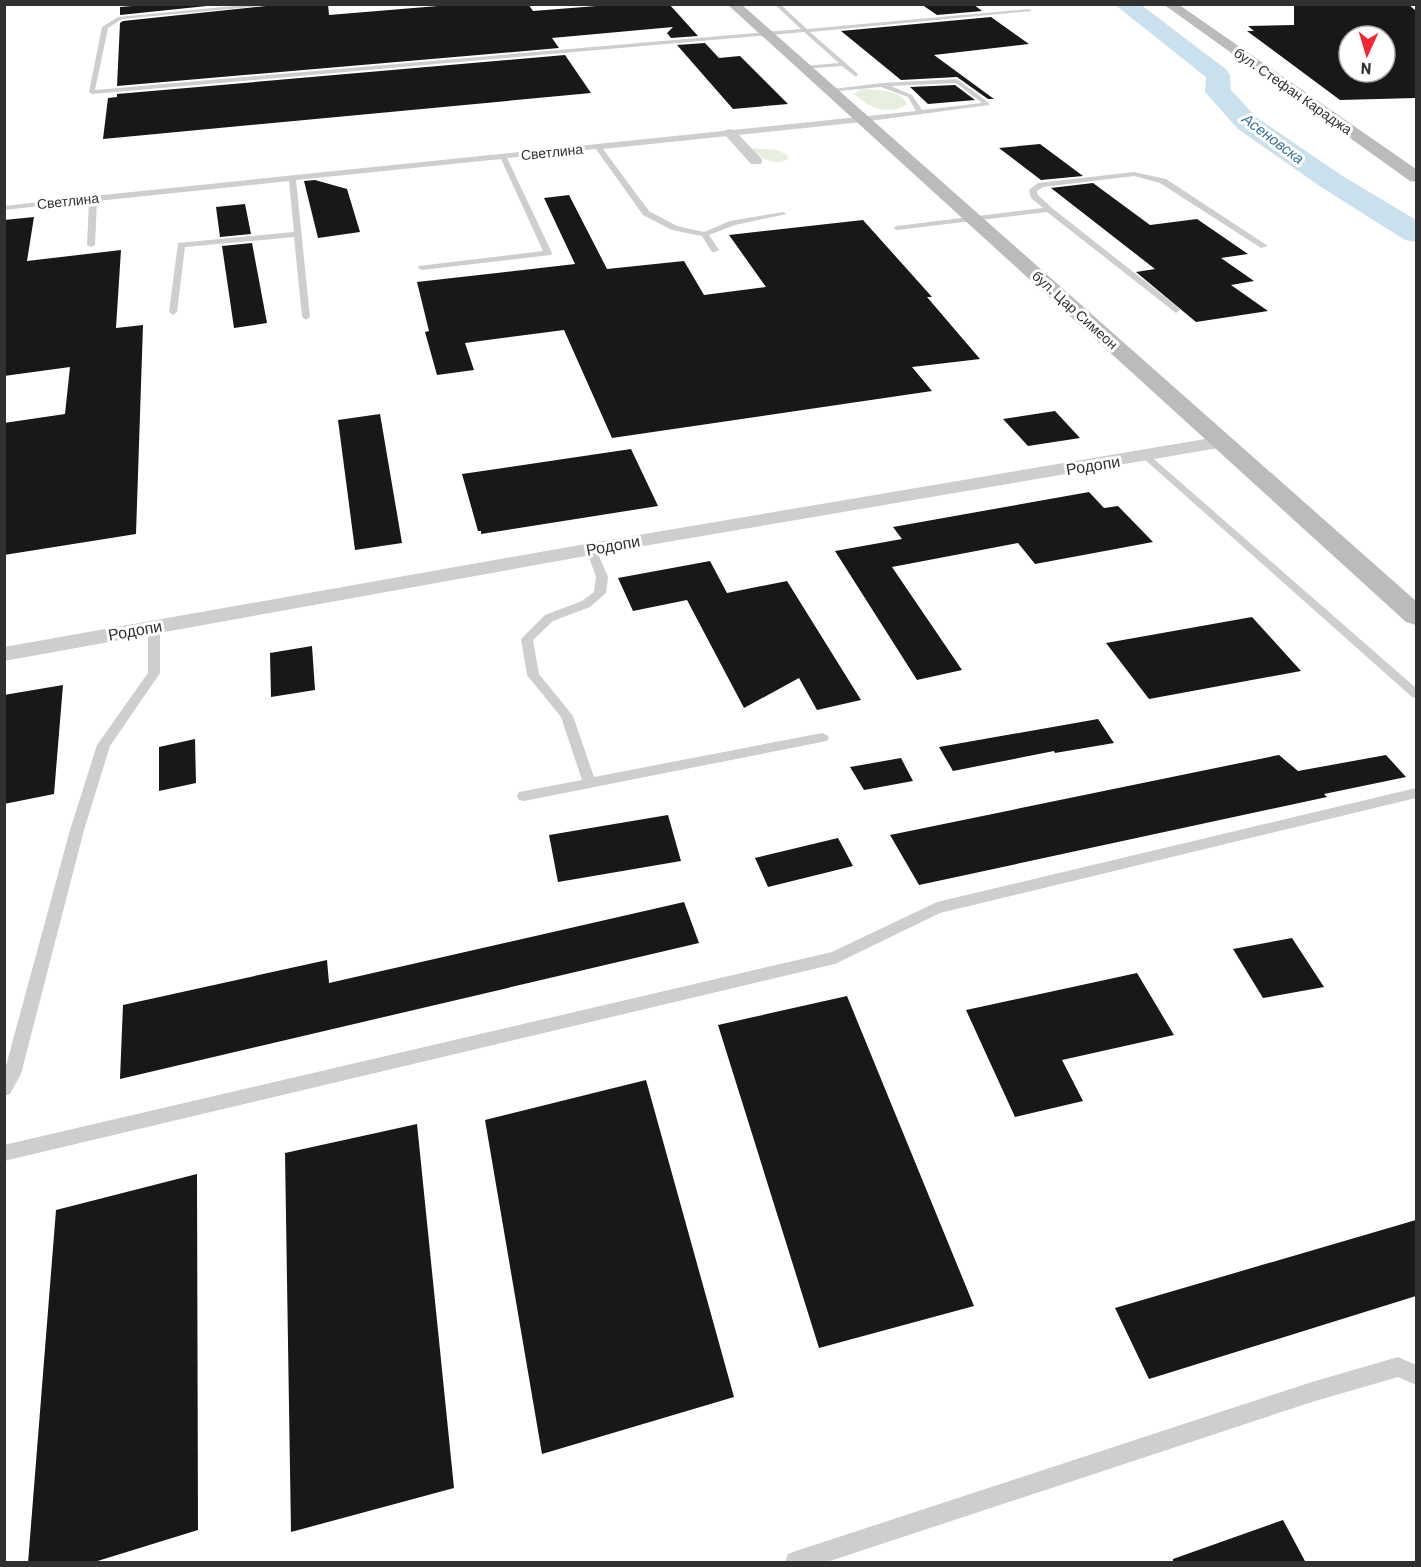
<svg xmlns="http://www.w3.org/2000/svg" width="1421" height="1567" viewBox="0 0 1421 1567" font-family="Barlow,sans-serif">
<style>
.green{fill:#e7efde}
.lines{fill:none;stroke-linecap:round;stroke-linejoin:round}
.river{fill:#c9e0ef;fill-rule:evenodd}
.building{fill:#181818;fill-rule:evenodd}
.lane{fill:#cecece;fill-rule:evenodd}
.street{fill:#cecece;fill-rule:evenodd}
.secondary{fill:#bbb;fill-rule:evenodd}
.labels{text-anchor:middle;stroke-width:6;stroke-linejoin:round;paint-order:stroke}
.far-street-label{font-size:14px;fill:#313131;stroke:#fff}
.far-water-label{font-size:15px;font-style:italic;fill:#37729b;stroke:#fff}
.street-label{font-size:16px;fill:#313131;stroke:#fff}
</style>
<rect width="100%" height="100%" fill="#fff"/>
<g class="green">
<path d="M 861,89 C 875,90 901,89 907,104 C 888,117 868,107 854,94 Z"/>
<path d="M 752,148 L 777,150 L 787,155 L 788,159 C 774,167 761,159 752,148 Z"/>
</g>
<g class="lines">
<path class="river" d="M 1114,4 L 1140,4 L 1227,70 L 1230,75 L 1231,90 L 1256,117 L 1341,175 L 1416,220 L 1416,242 L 1405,240 L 1321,187 L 1238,129 L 1205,92 L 1206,77 Z"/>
</g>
<g class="building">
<path d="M 157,4 L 226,4 L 120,15 L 120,7 Z"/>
<path d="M 285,4 L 328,4 L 329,15 L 462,4 L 528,4 L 533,11 L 622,4 L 669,4 L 698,36 L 671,38 L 667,33 L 673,27 L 552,38 L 559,48 L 117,86 L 120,23 L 123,21 Z"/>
<path d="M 921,4 L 973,4 L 982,11 L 937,15 Z"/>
<path d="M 1294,4 L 1408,4 L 1416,11 L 1416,98 L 1340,100 L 1247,31 L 1254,31 L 1248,26 L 1294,25 ZM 1349,36 L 1385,36 L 1385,72 L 1349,72 Z"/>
<path d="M 991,17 L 1029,44 L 934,55 L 994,99 L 988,99 L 957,77 L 901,80 L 841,31 Z"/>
<path d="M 705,43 L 719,58 L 740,56 L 788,104 L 733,109 L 677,45 Z"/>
<path d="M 565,55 L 591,93 L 103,139 L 108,98 L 117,97 L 117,94 Z"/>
<path d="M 955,85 L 975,100 L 928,104 L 910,87 Z"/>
<path d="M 1040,144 L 1083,176 L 1041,180 L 999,148 Z"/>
<path d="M 315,180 L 347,189 L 360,232 L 318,238 L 304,181 Z"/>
<path d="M 1093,183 L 1150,225 L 1197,219 L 1248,254 L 1221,258 L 1254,281 L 1231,285 L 1268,311 L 1196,322 L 1136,272 L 1155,269 L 1051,188 Z"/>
<path d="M 569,195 L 607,269 L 684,261 L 704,295 L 766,287 L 729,235 L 863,220 L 932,297 L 927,297 L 980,359 L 912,367 L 932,391 L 612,438 L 564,330 L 465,343 L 474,370 L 437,375 L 425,332 L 429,331 L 417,282 L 575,264 L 544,198 Z"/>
<path d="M 245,204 L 251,234 L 220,237 L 216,207 Z"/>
<path d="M 34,217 L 27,261 L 121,250 L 116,328 L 143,325 L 136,534 L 4,555 L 4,423 L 65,414 L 70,367 L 4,376 L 4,220 Z"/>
<path d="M 252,243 L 267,323 L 234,328 L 222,246 Z"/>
<path d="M 1055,411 L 1080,438 L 1028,446 L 1003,419 Z"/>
<path d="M 380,414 L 402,543 L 355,550 L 338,420 Z"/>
<path d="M 631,449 L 658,506 L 481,534 L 481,531 L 478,531 L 462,474 Z"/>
<path d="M 1089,492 L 1104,508 L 1118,506 L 1153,542 L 1035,564 L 1018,543 L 892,567 L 962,670 L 917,680 L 835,551 L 902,539 L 893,527 Z"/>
<path d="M 710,561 L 727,593 L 787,581 L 861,700 L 817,710 L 799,678 L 744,708 L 687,600 L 633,611 L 618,578 Z"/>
<path d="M 1252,617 L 1301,671 L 1149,699 L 1106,643 Z"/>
<path d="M 312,646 L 315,690 L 271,697 L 270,653 Z"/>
<path d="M 63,685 L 54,794 L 4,804 L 4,695 Z"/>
<path d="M 1098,719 L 1114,743 L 1055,753 L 1054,751 L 953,771 L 939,747 Z"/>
<path d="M 195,739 L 196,783 L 159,791 L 159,747 Z"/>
<path d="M 1279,755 L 1298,771 L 1386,755 L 1406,777 L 1324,794 L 1327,797 L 919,885 L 890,835 Z"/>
<path d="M 901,758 L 913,781 L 864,790 L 850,767 Z"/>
<path d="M 668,815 L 681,861 L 558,882 L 549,835 Z"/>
<path d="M 838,838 L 853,866 L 768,887 L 755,858 Z"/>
<path d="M 684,902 L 699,943 L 120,1079 L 123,1005 L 327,960 L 329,983 Z"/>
<path d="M 1292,938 L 1324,987 L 1263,998 L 1233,949 Z"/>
<path d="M 1137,973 L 1174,1035 L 1062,1060 L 1083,1101 L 1015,1117 L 966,1010 Z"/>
<path d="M 847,996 L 974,1306 L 819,1348 L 718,1025 Z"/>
<path d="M 646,1080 L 734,1397 L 542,1454 L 485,1120 Z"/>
<path d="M 417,1124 L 454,1488 L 291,1532 L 285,1153 Z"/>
<path d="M 197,1174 L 198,1530 L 91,1563 L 28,1563 L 56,1210 Z"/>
<path d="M 1416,1220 L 1416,1296 L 1149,1379 L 1115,1308 Z"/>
<path d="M 1283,1520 L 1306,1563 L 1173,1563 L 1173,1559 Z"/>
</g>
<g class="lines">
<g class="lane">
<path d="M 255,4 L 283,4 L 122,19 L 108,28 L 95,90 L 801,29 L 774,4 L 780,4 L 807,29 L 1029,9 L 1032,11 L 810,32 L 858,74 L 856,77 L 842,66 L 802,69 L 804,66 L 839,63 L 804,32 L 92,94 L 89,92 L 102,27 L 118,17 Z"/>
<path d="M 957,79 L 989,103 L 989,105 L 862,122 L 603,149 L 649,211 L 677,226 L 704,232 L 730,221 L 783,212 L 787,214 L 735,225 L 709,235 L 719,250 L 715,252 L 712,252 L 702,236 L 672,230 L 643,215 L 596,149 L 507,158 L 552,253 L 551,255 L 422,270 L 418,268 L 419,266 L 543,251 L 501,159 L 296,180 L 310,317 L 306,320 L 302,317 L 294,237 L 185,247 L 177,312 L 173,315 L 169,312 L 178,243 L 294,232 L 289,181 L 97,201 L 95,245 L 91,247 L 87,245 L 89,201 L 4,210 L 4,206 L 93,196 L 916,111 L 908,97 L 881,87 L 828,92 L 825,90 L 882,83 ZM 956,83 L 982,103 L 922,110 L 912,95 L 891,86 Z"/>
<path d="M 1134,172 L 1166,179 L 1268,246 L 1261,248 L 1160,183 L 1134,176 L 1043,187 L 1037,191 L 1038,195 L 1052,208 L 1179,308 L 1180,310 L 1176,313 L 1047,212 L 897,230 L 893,228 L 897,226 L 1043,208 L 1031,198 L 1029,190 L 1038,183 Z"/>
<path d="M 1147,453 L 1416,688 L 1416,698 L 1412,697 L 1143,458 L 1143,454 Z"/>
<path d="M 591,546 L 596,549 L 608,577 L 606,593 L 590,607 L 553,621 L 533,640 L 539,674 L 573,716 L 594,777 L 822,733 L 827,735 L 829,738 L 827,741 L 524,801 L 519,800 L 517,796 L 519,792 L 582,780 L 561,717 L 527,675 L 521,639 L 545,615 L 582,601 L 594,592 L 596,577 L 586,549 Z"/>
<path d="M 154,623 L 160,627 L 160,673 L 110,746 L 84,830 L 21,1074 L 10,1094 L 4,1096 L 4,1073 L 70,830 L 97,745 L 148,673 L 148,627 Z"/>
<path d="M 1416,788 L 1416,798 L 940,913 L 835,964 L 4,1161 L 4,1145 L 832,952 L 937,902 Z"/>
<path d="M 1398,1357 L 1416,1365 L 1416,1385 L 1398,1377 L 1312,1402 L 827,1562 L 785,1562 L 788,1554 L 796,1551 L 1312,1382 Z"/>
</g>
<g class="street">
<path d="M 730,129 L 734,130 L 761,158 L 762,161 L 761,164 L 751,164 L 726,136 L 724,133 L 726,130 Z"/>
<path d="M 1223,436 L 1230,438 L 1232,442 L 1230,446 L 591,555 L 4,661 L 4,647 L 591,543 Z"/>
</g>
<g class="secondary">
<path d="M 727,4 L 741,4 L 1416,601 L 1416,625 L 1406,622 Z"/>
<path d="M 1163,4 L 1178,4 L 1416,169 L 1416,182 L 1410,181 Z"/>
</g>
</g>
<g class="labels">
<g class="far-street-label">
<text transform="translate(1293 91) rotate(35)" y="5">бул. Стефан Караджа</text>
<text transform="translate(552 152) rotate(-6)" y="5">Светлина</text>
<text transform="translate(68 201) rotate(-6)" y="5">Светлина</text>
<text transform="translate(1075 310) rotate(42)" y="5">бул. Цар Симеон</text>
</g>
<g class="far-water-label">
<text transform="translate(1273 139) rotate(37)" y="5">Асеновска</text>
</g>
<g class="street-label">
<text transform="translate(1093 465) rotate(-9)" y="6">Родопи</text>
<text transform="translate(613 545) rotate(-10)" y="6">Родопи</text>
<text transform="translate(135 630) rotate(-10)" y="6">Родопи</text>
</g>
</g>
<rect width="1421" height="1567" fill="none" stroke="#313131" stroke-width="12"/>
<g transform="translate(1367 54) rotate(184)"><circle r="28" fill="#ffffff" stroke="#adadad" stroke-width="1.5"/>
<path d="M0-4.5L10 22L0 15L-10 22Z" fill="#f32733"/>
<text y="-9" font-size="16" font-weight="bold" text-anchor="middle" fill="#313131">N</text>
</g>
</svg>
